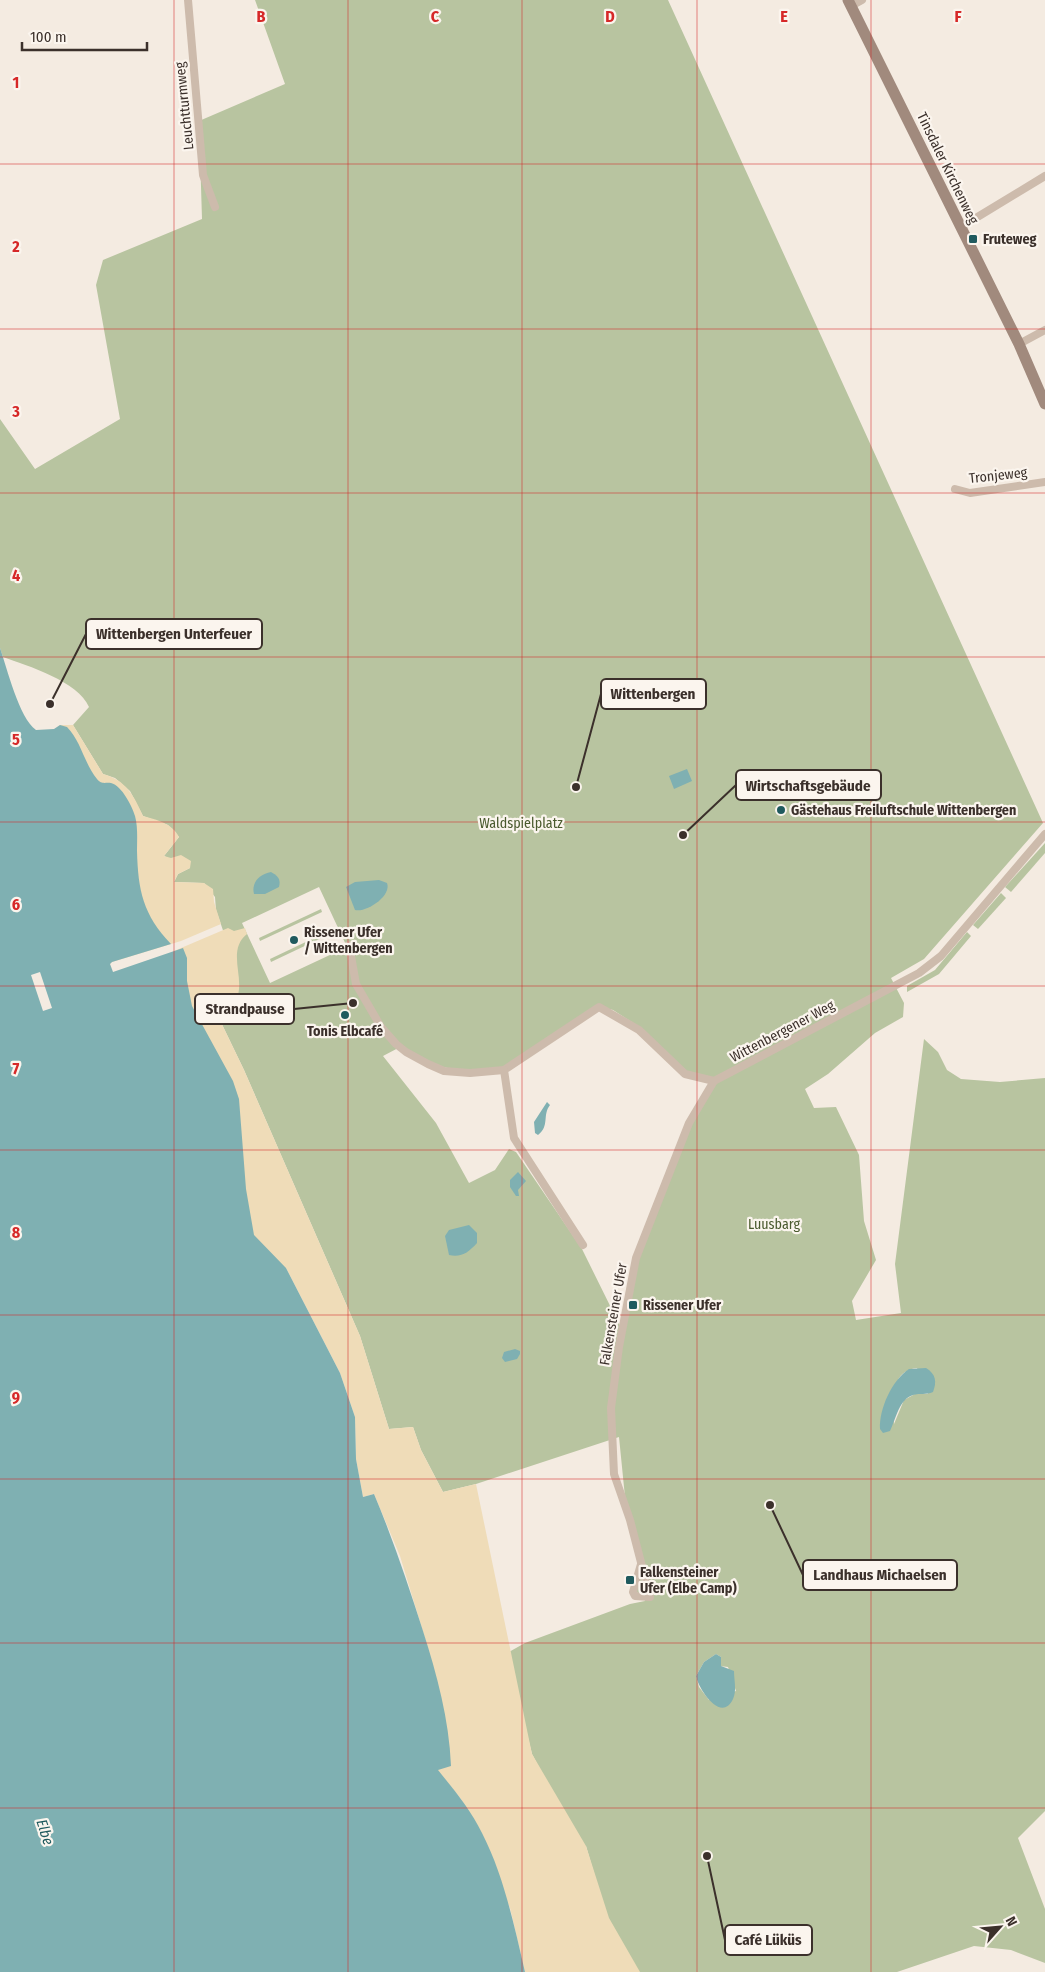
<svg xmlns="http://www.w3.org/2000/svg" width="1045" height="1972" viewBox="0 0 1045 1972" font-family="'Fira Sans Condensed',sans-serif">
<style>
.green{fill:#b8c4a0;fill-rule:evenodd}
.sand{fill:#efdcb8}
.water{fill:#7fb0b2}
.pier{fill:#f4ebe1}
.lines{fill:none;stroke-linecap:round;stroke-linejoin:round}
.street{stroke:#cdbbac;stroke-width:8}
.secondary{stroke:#a18a7d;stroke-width:11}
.grid{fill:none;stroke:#d62828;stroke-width:1;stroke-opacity:0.55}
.poi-dot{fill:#1f5a5e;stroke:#fbf5ee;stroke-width:2}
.labels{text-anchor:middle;stroke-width:4.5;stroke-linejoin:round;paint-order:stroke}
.street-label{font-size:14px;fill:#3b302b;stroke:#fbf5ee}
.poi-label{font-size:14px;font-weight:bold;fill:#3b302b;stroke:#fbf5ee;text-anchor:start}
.park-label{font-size:14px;fill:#4a5a2e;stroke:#fbf5ee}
.water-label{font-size:15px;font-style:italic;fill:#1f5a5e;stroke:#fbf5ee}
.grid-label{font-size:16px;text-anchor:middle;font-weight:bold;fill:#d62828;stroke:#fbf5ee;stroke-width:4.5;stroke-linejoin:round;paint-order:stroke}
.leader{fill:none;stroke:#3b302b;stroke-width:2}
.callout-dot{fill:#3b302b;stroke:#fbf5ee;stroke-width:2}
.callout{fill:#fbf5ee;stroke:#3b302b;stroke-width:2}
.callout-label{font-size:15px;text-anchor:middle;font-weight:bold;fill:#3b302b}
</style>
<rect width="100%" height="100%" fill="#f4ebe1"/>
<g class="green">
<path d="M 255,0 L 668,0 L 1043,823 L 924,959 L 891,978 L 904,1003 L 903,1017 L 875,1033 L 828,1074 L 805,1089 L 814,1108 L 836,1107 L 859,1155 L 864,1221 L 876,1260 L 852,1301 L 856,1320 L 901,1313 L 895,1264 L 924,1039 L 938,1052 L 947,1070 L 961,1079 L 1000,1082 L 1045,1078 L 1045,1811 L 1018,1838 L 1045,1909 L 1045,1963 L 1011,1950 L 974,1946 L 897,1972 L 580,1972 L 610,1928 L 586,1846 L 580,1846 L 532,1754 L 507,1653 L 525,1643 L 630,1604 L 645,1601 L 644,1593 L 640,1594 L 635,1591 L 641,1576 L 625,1497 L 619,1437 L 476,1484 L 443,1492 L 421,1450 L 413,1427 L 389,1429 L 360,1336 L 244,1070 L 217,1014 C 237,1003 239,997 238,974 L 216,910 L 215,897 L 204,883 L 174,882 L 178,874 L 190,868 L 164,856 L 179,837 L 168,825 L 143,816 L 130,791 L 115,778 L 103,774 L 73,725 L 89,707 C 78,681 28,666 3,657 L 0,648 L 0,419 L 35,469 L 120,419 L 96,285 L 103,260 L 202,219 L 199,121 L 285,84 ZM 319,887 L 347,947 L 270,983 L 242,923 ZM 597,1006 L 613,1010 L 641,1028 L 686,1073 L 717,1081 L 690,1125 L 635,1264 L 624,1334 L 582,1249 L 516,1152 L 509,1149 L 495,1170 L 469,1183 L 436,1123 L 383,1056 L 402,1046 L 431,1064 L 464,1072 L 501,1069 ZM 917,1368 L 928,1394 L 915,1394 L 904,1400 L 894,1424 C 893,1403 889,1371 917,1368 ZM 716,1654 L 721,1657 L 720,1666 L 728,1667 L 736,1691 L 709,1700 L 699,1687 L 696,1676 L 704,1662 Z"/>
<path d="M 1045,843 L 1045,853 L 1011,892 L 1005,887 Z"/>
<path d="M 1001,893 L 1006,898 L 978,929 L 973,925 Z"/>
<path d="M 321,909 L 322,912 L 260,941 L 259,938 Z"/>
<path d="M 331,930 L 332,933 L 271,962 L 270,959 Z"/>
<path d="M 967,932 L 971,936 L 939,974 L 907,992 L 907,986 L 935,970 Z"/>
</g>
<g class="sand">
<path d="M 60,725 L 73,725 L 103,774 C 126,780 134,796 143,816 C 157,820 172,823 179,837 L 164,856 L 171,858 L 181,855 L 191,861 L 190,868 L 178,874 L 174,882 L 204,883 L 213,889 L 214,902 L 221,924 L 181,941 L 112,962 L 110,964 L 113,972 L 30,736 L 46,736 Z"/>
<path d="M 228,928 L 234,931 L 245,928 L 247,934 C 224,952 250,985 233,1004 C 229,1009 222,1011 217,1014 L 244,1070 L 360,1336 L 389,1429 L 413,1427 L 421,1450 L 443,1492 L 476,1484 L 532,1754 L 586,1846 L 609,1918 L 640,1972 L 525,1972 L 510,1908 L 461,1799 L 437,1770 L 427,1645 L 400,1556 L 374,1494 L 363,1497 L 356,1459 L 355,1417 L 340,1373 L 286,1268 L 205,1259 L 174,951 Z"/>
</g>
<g class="water">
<path d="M 0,648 C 7,668 19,718 36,730 L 54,729 L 60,725 L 67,727 C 81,741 84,763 97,779 C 102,785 105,782 111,783 C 122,786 132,806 135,816 C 138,827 137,840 137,851 C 138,890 143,915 171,944 L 112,962 L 110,964 L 113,972 L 183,948 L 187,958 L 187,981 L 192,1006 L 233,1081 L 239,1099 L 246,1189 L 254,1235 L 286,1268 L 340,1373 L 355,1417 L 356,1459 L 363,1497 L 374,1494 C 393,1539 408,1584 423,1631 C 437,1675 449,1719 451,1766 L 438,1770 C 454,1790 471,1810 482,1833 C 504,1876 514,1925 525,1972 L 0,1972 Z"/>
<path d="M 687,769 L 692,781 L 674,789 L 669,776 Z"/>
<path d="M 271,872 C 278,876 281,879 279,887 L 265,894 L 254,894 C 251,882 260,874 271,872 Z"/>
<path d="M 379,880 L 387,883 C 392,896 366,913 355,910 L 346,887 L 355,882 Z"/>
<path d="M 547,1102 L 550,1105 C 542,1115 550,1126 538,1135 L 535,1133 L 534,1122 Z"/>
<path d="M 518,1172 L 526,1181 L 518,1190 L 519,1196 L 516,1196 L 510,1187 L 510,1180 Z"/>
<path d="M 469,1225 L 477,1233 L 477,1243 C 469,1252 461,1258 449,1255 L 445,1236 L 449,1230 Z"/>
<path d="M 515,1349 L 520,1351 L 520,1354 L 517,1359 L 505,1362 L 502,1358 L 504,1352 Z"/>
<path d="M 926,1368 C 936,1374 937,1382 933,1392 C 926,1395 920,1393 913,1395 C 899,1399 896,1419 890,1431 L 883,1433 L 880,1429 C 879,1409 892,1380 909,1369 Z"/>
<path d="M 716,1654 L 721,1657 L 721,1666 L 734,1671 C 734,1680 737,1691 733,1699 C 721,1724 698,1688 696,1676 L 704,1662 Z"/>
</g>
<path class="pier" d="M 40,972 L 52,1008 L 43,1011 L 31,975 Z"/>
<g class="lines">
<g class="street">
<path d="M 188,0 L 203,175 L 215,207"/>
<path d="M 851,6 L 862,0"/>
<path d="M 961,227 L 1045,176"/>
<path d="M 1019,344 L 1045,330"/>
<path d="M 955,489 L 970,493 L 1045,482"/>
<path d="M 349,945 L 356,984 L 381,1027 L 396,1044 L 406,1052 L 428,1064 L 444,1071 L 470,1073 L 504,1070 L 599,1007 L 639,1030 L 685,1074 L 714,1081 L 919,973 L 941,956 L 1045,834"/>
<path d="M 504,1070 L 514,1138 L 583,1245"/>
<path d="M 641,1564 L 633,1592 L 635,1596 L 650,1597 L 630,1520 L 614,1474 L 611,1408 L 619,1347 L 636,1258 L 689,1123 L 714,1081"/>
</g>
<path class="secondary" d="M 848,0 L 1019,344 L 1045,404"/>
</g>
<path class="grid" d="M 174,0 L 174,1972M 348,0 L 348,1972M 522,0 L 522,1972M 697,0 L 697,1972M 871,0 L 871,1972M 0,164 L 1045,164M 0,329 L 1045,329M 0,493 L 1045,493M 0,657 L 1045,657M 0,822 L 1045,822M 0,986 L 1045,986M 0,1150 L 1045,1150M 0,1315 L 1045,1315M 0,1479 L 1045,1479M 0,1643 L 1045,1643M 0,1808 L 1045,1808"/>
<g class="poi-dot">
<rect x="968" y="234" width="10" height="10" rx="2.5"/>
<circle cx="781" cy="810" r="5"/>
<circle cx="294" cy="940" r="5"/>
<circle cx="345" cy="1015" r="5"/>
<rect x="628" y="1300" width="10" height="10" rx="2.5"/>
<rect x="625" y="1575" width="10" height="10" rx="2.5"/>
</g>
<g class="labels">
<g class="street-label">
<text transform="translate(184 106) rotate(-96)" y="5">Leuchtturmweg</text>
<text transform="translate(948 168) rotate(64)" y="5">Tinsdaler Kirchenweg</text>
<text transform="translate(998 475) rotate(-6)" y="5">Tronjeweg</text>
<text transform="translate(782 1031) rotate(-28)" y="5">Wittenbergener Weg</text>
<text transform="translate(613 1314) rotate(-80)" y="5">Falkensteiner Ufer</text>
</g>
<g class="poi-label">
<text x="983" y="244">Fruteweg</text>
<text x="791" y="815">Gästehaus Freiluftschule Wittenbergen</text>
<text x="304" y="937">Rissener Ufer<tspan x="304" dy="16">/ Wittenbergen</tspan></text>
<text x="345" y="1036" text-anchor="middle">Tonis Elbcafé</text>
<text x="643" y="1310">Rissener Ufer</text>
<text x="640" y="1577">Falkensteiner<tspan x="640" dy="16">Ufer (Elbe Camp)</tspan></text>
</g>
<g class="park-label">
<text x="521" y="828">Waldspielplatz</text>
<text x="774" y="1229">Luusbarg</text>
</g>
<g class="water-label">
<text transform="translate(45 1832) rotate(72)" y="5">Elbe</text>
</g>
</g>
<g class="grid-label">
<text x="261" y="22">B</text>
<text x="435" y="22">C</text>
<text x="610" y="22">D</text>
<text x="784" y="22">E</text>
<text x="958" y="22">F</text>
<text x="16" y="88">1</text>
<text x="16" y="252">2</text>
<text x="16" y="417">3</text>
<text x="16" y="581">4</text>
<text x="16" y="745">5</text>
<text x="16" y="910">6</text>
<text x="16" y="1074">7</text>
<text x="16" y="1238">8</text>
<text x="16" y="1403">9</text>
</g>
<path class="leader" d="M50 704L86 634M576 787L601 694M683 835L736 785M353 1003L294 1009M770 1505L803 1575M707 1856L725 1940"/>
<g class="callout-dot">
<circle cx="50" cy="704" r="5"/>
<circle cx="576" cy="787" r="5"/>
<circle cx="683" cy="835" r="5"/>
<circle cx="353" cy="1003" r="5"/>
<circle cx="770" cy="1505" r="5"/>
<circle cx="707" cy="1856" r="5"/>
</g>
<g class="callout">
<rect x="86" y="619" width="176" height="30" rx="5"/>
<rect x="601" y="679" width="105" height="30" rx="5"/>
<rect x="736" y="770" width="145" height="30" rx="5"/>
<rect x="195" y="994" width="99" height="30" rx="5"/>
<rect x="803" y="1560" width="154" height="30" rx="5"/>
<rect x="725" y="1925" width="87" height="30" rx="5"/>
</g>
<g class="callout-label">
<text x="174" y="639">Wittenbergen Unterfeuer</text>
<text x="653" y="699">Wittenbergen</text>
<text x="808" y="791">Wirtschaftsgebäude</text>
<text x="245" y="1014">Strandpause</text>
<text x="880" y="1580">Landhaus Michaelsen</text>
<text x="768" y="1945">Café Lüküs</text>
</g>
<g transform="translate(1000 1927) rotate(63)" stroke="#fbf5ee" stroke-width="4" paint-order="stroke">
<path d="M0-4L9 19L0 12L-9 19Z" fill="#3b302b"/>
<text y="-8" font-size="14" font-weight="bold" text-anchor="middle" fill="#3b302b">N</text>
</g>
<path d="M22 42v8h125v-8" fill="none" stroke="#3b302b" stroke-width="2.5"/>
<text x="30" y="42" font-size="15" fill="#3b302b" stroke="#fbf5ee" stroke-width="4" paint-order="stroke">100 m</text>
</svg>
